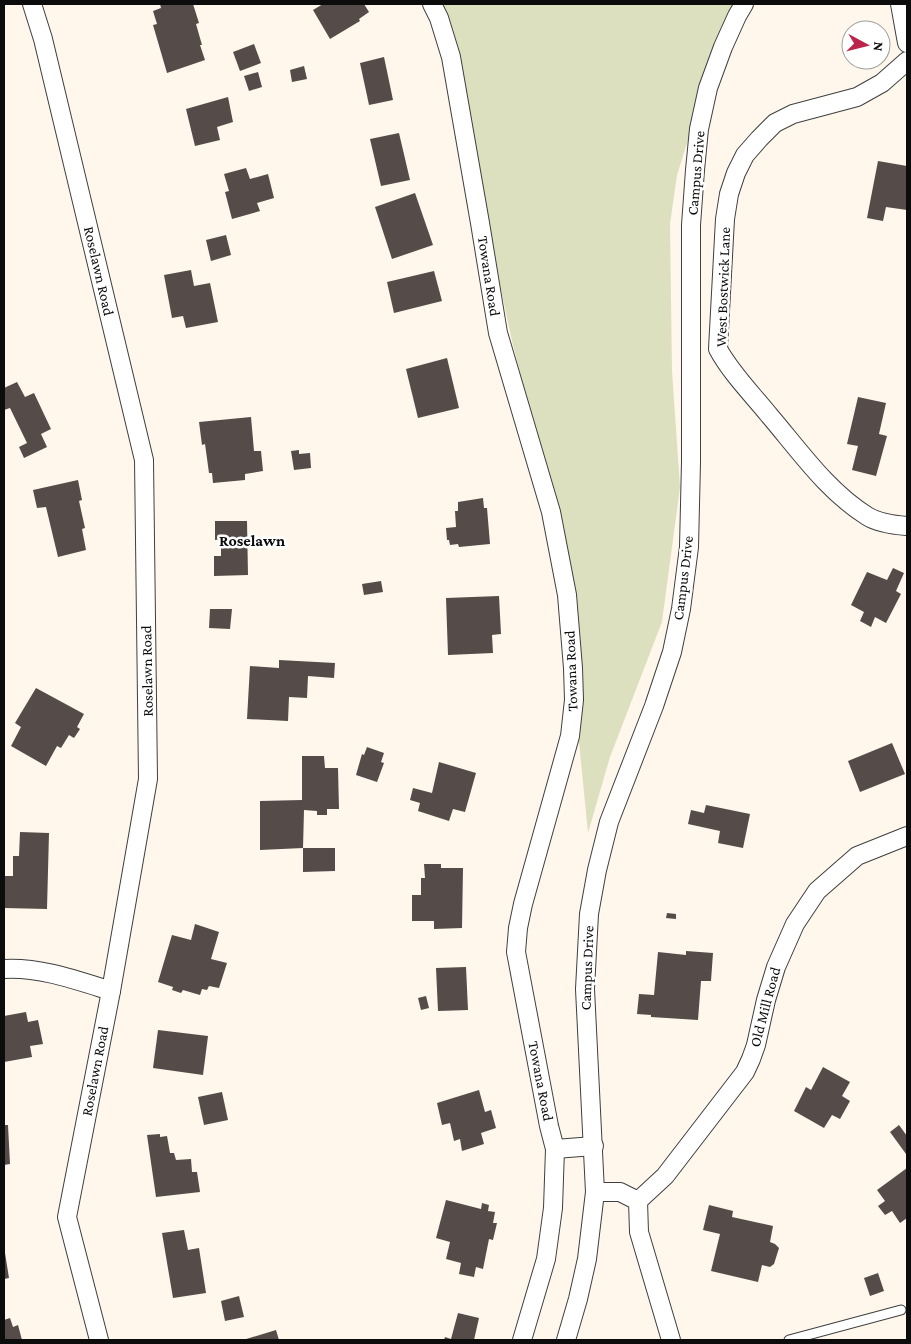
<svg xmlns="http://www.w3.org/2000/svg" width="911" height="1344" viewBox="0 0 911 1344" font-family="'Crimson Pro',serif">
<style>
.cemetery{fill:#dce0be}
.building{fill:#554b49}
.lines{fill:none;stroke-linecap:round;stroke-linejoin:round}
.lane-casing{stroke:#3f3f3f;stroke-width:11}
.street-casing{stroke:#3f3f3f;stroke-width:20}
.lane{stroke:#fff;stroke-width:9}
.street{stroke:#fff;stroke-width:18}
.labels{text-anchor:middle;stroke-width:5;stroke-linejoin:round;paint-order:stroke}
.street-label{font-size:15px;fill:#0c0c0c;stroke:#fff}
.neighbourhood-label{font-size:16px;font-weight:bold;fill:#0c0c0c;stroke:#fff}
</style>
<rect width="100%" height="100%" fill="#fff7ec"/>
<path class="cemetery" d="M 440,4 L 742,4 L 724,26 L 677,175 L 670,224 L 672,371 L 680,487 L 662,622 L 610,757 L 588,833 L 557,520 L 512,341 Z"/>
<g class="building">
<path d="M 160,4 L 193,4 L 199,23 L 196,24 L 202,45 L 200,45 L 205,60 L 167,73 L 153,25 L 157,24 L 153,11 L 161,8 Z"/>
<path d="M 323,4 L 364,4 L 369,12 L 359,19 L 360,21 L 330,39 L 313,10 Z"/>
<path d="M 254,44 L 261,63 L 240,71 L 233,52 Z"/>
<path d="M 384,57 L 393,100 L 369,105 L 360,63 Z"/>
<path d="M 304,66 L 307,79 L 292,82 L 290,70 Z"/>
<path d="M 258,72 L 262,87 L 249,91 L 244,76 Z"/>
<path d="M 228,97 L 233,122 L 217,127 L 220,140 L 195,146 L 186,109 Z"/>
<path d="M 399,133 L 410,180 L 381,186 L 370,139 Z"/>
<path d="M 878,161 L 907,166 L 907,185 L 906,193 L 907,193 L 907,210 L 886,207 L 883,221 L 867,218 Z"/>
<path d="M 246,168 L 250,179 L 268,174 L 274,198 L 257,203 L 260,211 L 232,219 L 225,192 L 229,191 L 224,174 Z"/>
<path d="M 415,193 L 433,245 L 392,259 L 375,207 Z"/>
<path d="M 226,235 L 231,255 L 211,261 L 206,240 Z"/>
<path d="M 191,270 L 194,286 L 210,283 L 218,322 L 186,328 L 183,316 L 172,318 L 164,275 Z"/>
<path d="M 434,271 L 442,301 L 394,313 L 387,282 Z"/>
<path d="M 447,358 L 459,408 L 418,418 L 406,369 Z"/>
<path d="M 17,382 L 25,397 L 34,393 L 51,429 L 41,434 L 47,447 L 24,458 L 19,447 L 27,443 L 10,408 L 4,410 L 4,388 Z"/>
<path d="M 858,397 L 886,403 L 879,434 L 887,436 L 876,476 L 852,470 L 858,446 L 847,444 Z"/>
<path d="M 251,417 L 254,451 L 261,451 L 263,471 L 245,474 L 245,480 L 213,483 L 212,473 L 209,473 L 205,444 L 202,445 L 199,422 Z"/>
<path d="M 299,450 L 299,454 L 310,453 L 311,468 L 294,470 L 291,451 Z"/>
<path d="M 78,480 L 82,500 L 79,501 L 85,528 L 82,529 L 86,550 L 58,557 L 46,507 L 37,508 L 33,490 Z"/>
<path d="M 483,498 L 484,508 L 487,508 L 490,544 L 459,547 L 458,544 L 450,545 L 449,540 L 447,540 L 446,528 L 456,527 L 455,511 L 458,511 L 458,502 Z"/>
<path d="M 215,521 L 247,521 L 248,575 L 214,576 L 214,556 L 221,556 L 221,539 L 215,540 Z"/>
<path d="M 893,568 L 904,573 L 896,591 L 901,594 L 886,623 L 875,617 L 871,627 L 860,621 L 864,612 L 851,605 L 867,572 L 887,580 Z"/>
<path d="M 381,581 L 383,592 L 364,595 L 362,584 Z"/>
<path d="M 499,596 L 501,634 L 492,635 L 493,653 L 448,655 L 446,598 Z"/>
<path d="M 210,609 L 232,609 L 230,629 L 209,628 Z"/>
<path d="M 279,660 L 335,663 L 334,678 L 308,676 L 307,698 L 289,697 L 288,721 L 247,719 L 250,666 L 279,668 Z"/>
<path d="M 36,688 L 84,714 L 77,727 L 80,729 L 74,738 L 69,735 L 61,748 L 57,746 L 46,766 L 11,746 L 21,727 L 15,723 Z"/>
<path d="M 892,743 L 905,774 L 860,792 L 848,761 Z"/>
<path d="M 367,747 L 384,753 L 381,762 L 384,763 L 377,782 L 356,775 L 362,754 L 364,755 Z"/>
<path d="M 302,756 L 324,756 L 325,768 L 338,768 L 339,809 L 327,809 L 327,815 L 317,815 L 317,811 L 304,810 L 303,848 L 335,848 L 335,871 L 303,872 L 303,848 L 260,850 L 260,801 L 302,800 Z"/>
<path d="M 439,762 L 476,773 L 465,812 L 453,809 L 449,821 L 418,811 L 420,803 L 410,800 L 413,788 L 432,793 Z"/>
<path d="M 706,805 L 750,814 L 743,848 L 718,843 L 720,831 L 688,824 L 691,810 L 704,813 Z"/>
<path d="M 20,832 L 49,833 L 47,909 L 4,908 L 4,876 L 13,876 L 13,856 L 19,856 Z"/>
<path d="M 424,864 L 441,864 L 441,868 L 463,868 L 462,928 L 434,929 L 434,921 L 412,921 L 412,895 L 421,895 L 421,878 L 425,878 Z"/>
<path d="M 667,913 L 676,914 L 676,919 L 666,918 Z"/>
<path d="M 195,924 L 219,932 L 211,959 L 227,963 L 219,988 L 209,986 L 207,990 L 202,989 L 200,995 L 183,990 L 181,993 L 172,990 L 173,987 L 158,982 L 172,935 L 191,940 Z"/>
<path d="M 686,951 L 713,953 L 711,981 L 701,981 L 698,1020 L 651,1017 L 651,1015 L 637,1014 L 639,994 L 654,995 L 658,952 L 686,955 Z"/>
<path d="M 466,967 L 468,1010 L 438,1011 L 436,968 Z"/>
<path d="M 426,996 L 429,1008 L 421,1010 L 418,998 Z"/>
<path d="M 26,1012 L 28,1022 L 38,1020 L 43,1044 L 30,1046 L 32,1057 L 4,1062 L 4,1037 L 5,1036 L 4,1028 L 4,1016 Z"/>
<path d="M 158,1030 L 208,1036 L 203,1075 L 153,1068 Z"/>
<path d="M 823,1067 L 850,1082 L 842,1096 L 850,1101 L 840,1119 L 832,1115 L 824,1128 L 794,1111 L 806,1087 L 811,1090 Z"/>
<path d="M 479,1090 L 485,1112 L 491,1110 L 496,1128 L 481,1133 L 484,1144 L 462,1151 L 460,1139 L 454,1141 L 450,1123 L 442,1125 L 437,1103 Z"/>
<path d="M 222,1092 L 228,1120 L 204,1125 L 198,1097 Z"/>
<path d="M 4,1125 L 8,1125 L 10,1164 L 4,1165 Z"/>
<path d="M 899,1125 L 907,1136 L 907,1154 L 906,1154 L 890,1132 Z"/>
<path d="M 160,1134 L 160,1137 L 167,1136 L 170,1153 L 174,1153 L 176,1160 L 191,1159 L 192,1172 L 197,1172 L 200,1192 L 156,1197 L 147,1135 Z"/>
<path d="M 907,1168 L 907,1218 L 900,1223 L 892,1211 L 885,1215 L 878,1206 L 885,1201 L 877,1190 Z"/>
<path d="M 446,1200 L 481,1209 L 482,1203 L 489,1205 L 488,1211 L 495,1212 L 493,1223 L 497,1223 L 493,1240 L 489,1239 L 483,1269 L 476,1267 L 474,1277 L 459,1274 L 461,1263 L 446,1259 L 450,1242 L 436,1238 Z"/>
<path d="M 709,1205 L 733,1211 L 732,1217 L 773,1226 L 770,1242 L 775,1244 L 779,1248 L 774,1264 L 770,1267 L 762,1265 L 758,1282 L 711,1271 L 720,1234 L 703,1230 Z"/>
<path d="M 184,1230 L 188,1250 L 199,1248 L 206,1293 L 173,1298 L 162,1233 Z"/>
<path d="M 4,1253 L 5,1253 L 9,1278 L 4,1279 Z"/>
<path d="M 878,1273 L 884,1291 L 870,1296 L 864,1278 Z"/>
<path d="M 239,1296 L 244,1317 L 225,1321 L 221,1301 Z"/>
<path d="M 458,1313 L 479,1318 L 474,1340 L 444,1340 L 445,1337 L 451,1339 Z"/>
<path d="M 10,1318 L 13,1327 L 18,1325 L 22,1340 L 4,1340 L 4,1320 Z"/>
<path d="M 276,1330 L 279,1340 L 243,1340 Z"/>
</g>
<g class="lines">
<g class="lane-casing">
<path id="lane" d="M 789,1340 L 901,1310"/>
</g>
<g class="street-casing">
<g id="street">
<path d="M 32,4 L 43,39 L 144,460 L 148,779 L 111,991 L 67,1217 L 99,1340"/>
<path d="M 432,4 L 439,18 L 451,57 L 480,223 L 498,333 L 551,512 L 567,595 L 573,668 L 574,700 L 570,736 L 523,904 L 518,928 L 516,952 L 549,1126 L 555,1149 L 553,1208 L 546,1259 L 522,1340"/>
<path d="M 900,4 L 907,43"/>
<path d="M 907,61 L 882,83 L 857,97 L 793,114 L 775,123 L 759,139 L 745,155 L 736,173 L 729,194 L 725,219 L 718,349 C 731,373 752,394 769,415 C 799,450 827,491 867,516 C 878,523 894,525 907,526"/>
<path d="M 4,969 C 40,967 76,980 111,991"/>
<path d="M 555,1149 L 594,1146"/>
<path d="M 595,1192 L 620,1192 L 638,1201 L 639,1232 L 671,1340"/>
<path d="M 638,1201 L 665,1176 L 745,1072 L 751,1059 L 756,1045 L 766,1000 L 776,967 L 795,924 L 817,891 L 857,856 L 907,836"/>
<path d="M 566,1340 L 578,1299 L 587,1259 L 595,1192 L 585,989 L 589,914 L 597,870 L 609,822 L 654,706 L 672,652 L 681,609 L 689,547 L 691,462 L 691,225 L 695,170 L 699,129 L 708,88 L 723,47 L 737,16 L 744,4"/>
</g>
</g>
<use href="#lane" class="lane"/>
<use href="#street" class="street"/>
</g>
<g class="labels">
<g class="street-label">
<text transform="translate(696 173) rotate(-85)" y="5">Campus Drive</text>
<text transform="translate(99 271) rotate(77)" y="5">Roselawn Road</text>
<text transform="translate(489 276) rotate(81)" y="5">Towana Road</text>
<text transform="translate(723 287) rotate(-88)" y="5">West Bostwick Lane</text>
<text transform="translate(683 578) rotate(-83)" y="5">Campus Drive</text>
<text transform="translate(147 671) rotate(-91)" y="5">Roselawn Road</text>
<text transform="translate(571 671) rotate(-92)" y="5">Towana Road</text>
<text transform="translate(587 968) rotate(-88)" y="5">Campus Drive</text>
<text transform="translate(765 1007) rotate(-75)" y="5">Old Mill Road</text>
<text transform="translate(95 1071) rotate(-79)" y="5">Roselawn Road</text>
<text transform="translate(541 1081) rotate(79)" y="5">Towana Road</text>
</g>
<g class="neighbourhood-label">
<text x="252" y="546">Roselawn</text>
</g>
</g>
<rect width="911" height="1344" fill="none" stroke="#0c0c0c" stroke-width="10"/>
<g transform="translate(866 45) rotate(97)"><circle r="24" fill="#ffffff" stroke="#9e9e9e"/>
<path d="M0-4L9 19L0 12L-9 19Z" fill="#bb254b"/>
<text y="-8" font-size="14" font-weight="bold" text-anchor="middle" fill="#0c0c0c">N</text>
</g>
</svg>
